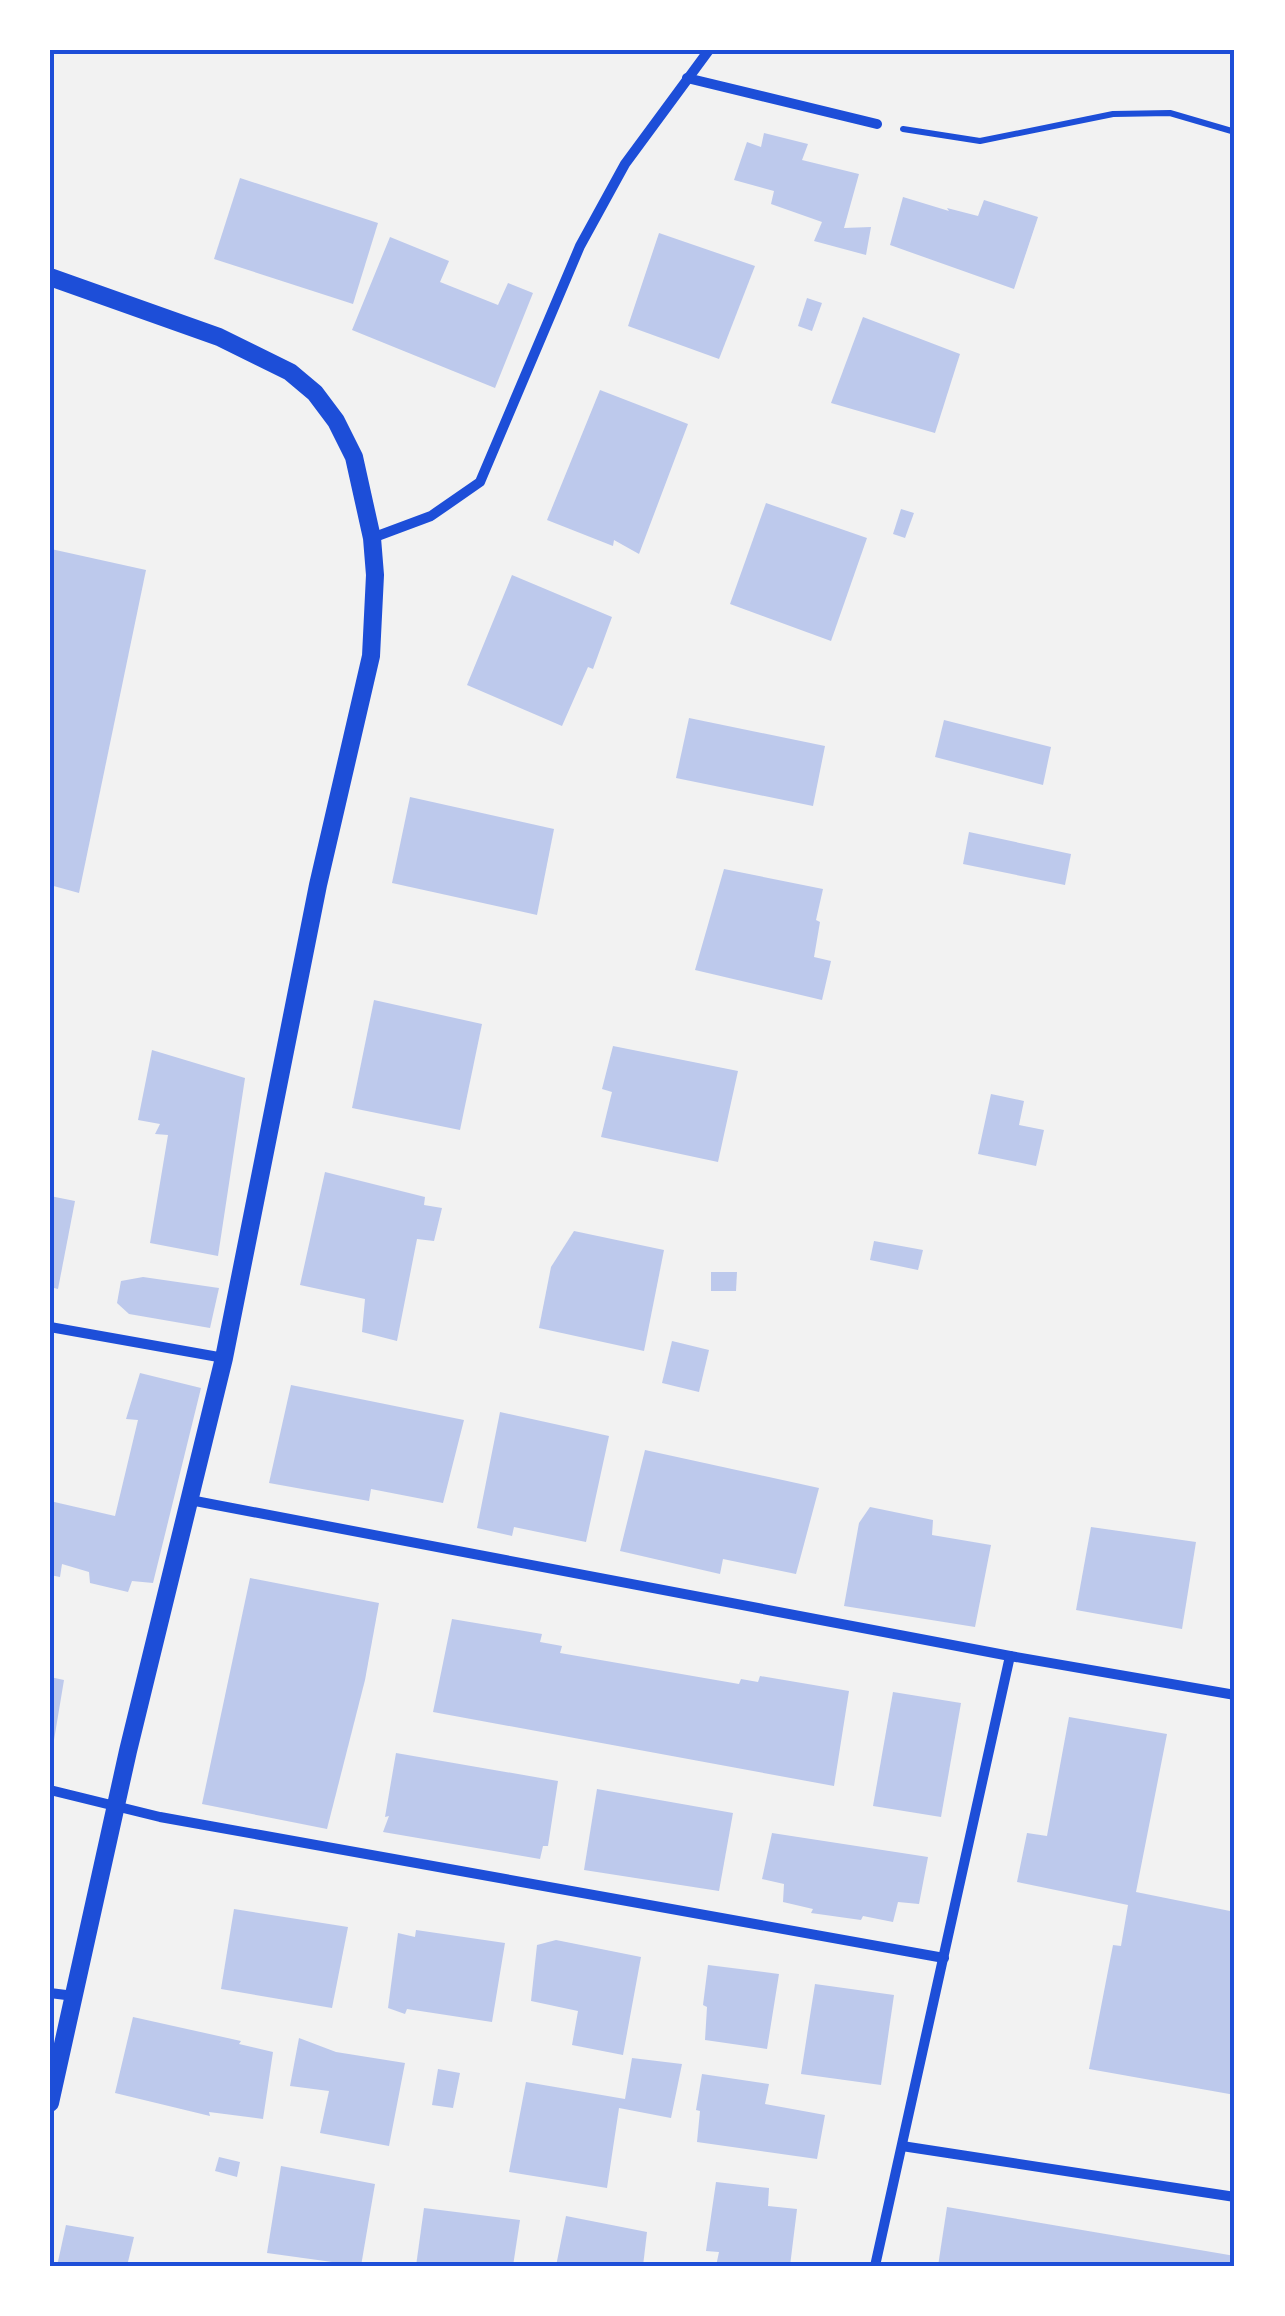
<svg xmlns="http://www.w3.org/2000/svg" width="1285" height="2316" viewBox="0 0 1285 2316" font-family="Lora,serif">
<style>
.building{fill:#bdc9ec}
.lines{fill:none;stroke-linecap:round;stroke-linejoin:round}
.path{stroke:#1d4ed8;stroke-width:6}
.minor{stroke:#1d4ed8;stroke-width:10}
.tertiary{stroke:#1d4ed8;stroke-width:18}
.neatline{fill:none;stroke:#1d4ed8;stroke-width:4}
</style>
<rect width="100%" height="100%" fill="#f2f2f2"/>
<g class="building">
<path d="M 764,133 L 808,144 L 802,160 L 859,174 L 844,228 L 871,227 L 866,255 L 814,241 L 822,222 L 771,204 L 774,191 L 734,180 L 747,142 L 761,147 Z"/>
<path d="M 240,178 L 378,223 L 353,304 L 214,259 Z"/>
<path d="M 903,197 L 949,211 L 947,208 L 978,216 L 984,200 L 1038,217 L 1014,289 L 890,245 Z"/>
<path d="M 659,233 L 755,266 L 719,359 L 628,326 Z"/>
<path d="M 390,237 L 449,261 L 440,282 L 498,305 L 508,283 L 533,293 L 495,388 L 352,330 Z"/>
<path d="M 807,298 L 822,303 L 812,331 L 798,326 Z"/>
<path d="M 863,317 L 960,354 L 935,433 L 831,403 Z"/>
<path d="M 600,390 L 688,424 L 639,554 L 614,540 L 613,546 L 547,520 Z"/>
<path d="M 766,503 L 867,538 L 831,641 L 730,604 Z"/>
<path d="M 901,509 L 914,513 L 905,538 L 893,534 Z"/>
<path d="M 51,549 L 146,570 L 79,893 L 50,885 Z"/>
<path d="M 512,575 L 612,617 L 593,669 L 588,667 L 562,726 L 467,685 Z"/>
<path d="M 689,718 L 825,746 L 813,806 L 676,778 Z"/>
<path d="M 944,720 L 1051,747 L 1043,785 L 935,757 Z"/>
<path d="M 410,797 L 554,829 L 537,915 L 392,883 Z"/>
<path d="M 969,832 L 1071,854 L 1065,885 L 963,864 Z"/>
<path d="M 724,869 L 823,889 L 816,920 L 820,922 L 814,957 L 831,961 L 822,1000 L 695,970 Z"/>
<path d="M 374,1000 L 482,1024 L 460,1130 L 352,1108 Z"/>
<path d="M 613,1046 L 738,1071 L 718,1162 L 601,1137 L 612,1092 L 602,1089 Z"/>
<path d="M 152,1050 L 245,1078 L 218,1256 L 150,1243 L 168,1135 L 155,1134 L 160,1124 L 138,1120 Z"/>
<path d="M 991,1094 L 1024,1101 L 1019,1125 L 1044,1130 L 1036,1166 L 978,1154 Z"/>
<path d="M 325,1172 L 425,1197 L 424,1205 L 442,1208 L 434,1241 L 417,1239 L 397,1341 L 362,1332 L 365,1299 L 300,1285 Z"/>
<path d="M 50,1196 L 75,1201 L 58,1289 L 50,1287 Z"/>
<path d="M 574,1231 L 664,1250 L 644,1351 L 539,1328 L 551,1267 Z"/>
<path d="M 874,1241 L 923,1250 L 918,1270 L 870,1260 Z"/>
<path d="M 711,1272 L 737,1272 L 736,1291 L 711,1291 Z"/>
<path d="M 143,1277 L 219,1288 L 210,1328 L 129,1314 L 117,1303 L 121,1281 Z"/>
<path d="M 672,1341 L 709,1350 L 699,1392 L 662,1383 Z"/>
<path d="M 140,1373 L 201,1388 L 153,1583 L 132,1581 L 128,1592 L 90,1583 L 89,1572 L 62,1564 L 60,1577 L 50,1575 L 50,1501 L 115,1516 L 138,1420 L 126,1419 Z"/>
<path d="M 291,1385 L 464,1420 L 443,1503 L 371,1489 L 369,1501 L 269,1483 Z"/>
<path d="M 500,1412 L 609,1436 L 586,1542 L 514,1527 L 512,1536 L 477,1528 Z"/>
<path d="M 645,1450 L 819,1488 L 796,1574 L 723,1559 L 720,1574 L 620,1551 Z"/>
<path d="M 870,1507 L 933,1520 L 932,1535 L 991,1545 L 975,1627 L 844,1606 L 859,1523 Z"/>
<path d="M 1091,1527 L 1196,1542 L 1182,1629 L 1076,1610 Z"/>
<path d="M 250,1578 L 379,1603 L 365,1680 L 327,1829 L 202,1804 Z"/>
<path d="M 452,1619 L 542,1634 L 540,1642 L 562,1646 L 560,1653 L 739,1684 L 741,1679 L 758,1682 L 760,1676 L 849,1691 L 834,1786 L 433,1712 Z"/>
<path d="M 50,1677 L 64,1680 L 52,1752 L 50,1752 Z"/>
<path d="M 893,1692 L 961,1703 L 941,1817 L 873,1806 Z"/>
<path d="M 1069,1717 L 1167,1734 L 1136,1892 L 1235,1912 L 1235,2095 L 1089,2069 L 1113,1945 L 1121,1946 L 1128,1905 L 1017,1882 L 1027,1833 L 1047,1836 Z"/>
<path d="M 396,1753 L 558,1781 L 548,1846 L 543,1846 L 540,1859 L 383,1832 L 389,1816 L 385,1817 Z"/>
<path d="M 597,1789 L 733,1813 L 719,1891 L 584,1870 Z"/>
<path d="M 772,1833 L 928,1857 L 919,1904 L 898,1902 L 893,1922 L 863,1916 L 861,1920 L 811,1913 L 813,1909 L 783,1902 L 784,1884 L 762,1879 Z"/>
<path d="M 234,1909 L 348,1927 L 332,2008 L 221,1989 Z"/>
<path d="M 416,1930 L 505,1943 L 492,2022 L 407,2009 L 405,2014 L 388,2008 L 398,1933 L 415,1937 Z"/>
<path d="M 556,1940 L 641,1957 L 623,2055 L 572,2045 L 578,2011 L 531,2001 L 537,1945 Z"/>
<path d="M 708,1965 L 779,1974 L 767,2049 L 705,2040 L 707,2007 L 703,2005 Z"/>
<path d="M 815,1984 L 894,1995 L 881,2085 L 801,2074 Z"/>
<path d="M 133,2017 L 241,2041 L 239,2044 L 273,2052 L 263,2119 L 209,2112 L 210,2116 L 115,2093 Z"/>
<path d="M 299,2038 L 336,2052 L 405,2063 L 389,2146 L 320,2133 L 329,2091 L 290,2086 Z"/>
<path d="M 632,2058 L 682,2064 L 671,2118 L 619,2108 L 607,2188 L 509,2172 L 526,2082 L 625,2099 Z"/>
<path d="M 438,2069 L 460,2073 L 453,2108 L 432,2105 Z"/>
<path d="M 702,2074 L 769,2084 L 765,2104 L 825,2115 L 817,2159 L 697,2142 L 700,2111 L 696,2110 Z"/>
<path d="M 219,2157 L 240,2162 L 237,2177 L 215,2171 Z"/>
<path d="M 281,2166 L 375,2184 L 361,2266 L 267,2253 Z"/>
<path d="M 716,2182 L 769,2188 L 768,2206 L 797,2209 L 790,2266 L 716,2266 L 719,2252 L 706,2251 Z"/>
<path d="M 947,2207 L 1235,2256 L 1235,2266 L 938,2266 Z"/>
<path d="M 424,2208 L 520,2220 L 513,2266 L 416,2266 Z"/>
<path d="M 566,2216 L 647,2232 L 643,2266 L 556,2266 Z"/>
<path d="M 66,2225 L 134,2237 L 127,2266 L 57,2266 Z"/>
</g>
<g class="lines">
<path class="path" d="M 903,129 L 980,141 L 1113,114 L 1170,113 L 1235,132"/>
<g class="minor">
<path d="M 687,78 L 877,124"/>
<path d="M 372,538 L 431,516 L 480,482 L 580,246 L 625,164 L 709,50"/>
<path d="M 50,1327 L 224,1358"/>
<path d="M 190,1500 L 1010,1656 L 1235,1695"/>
<path d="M 50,1790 L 160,1817 L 944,1958"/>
<path d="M 50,1993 L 74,1996"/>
<path d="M 902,2146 L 1235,2197"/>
<path d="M 875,2266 L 1010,1656"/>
</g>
<path class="tertiary" d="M 50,277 L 219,337 L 290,372 L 315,393 L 336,421 L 354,457 L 372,538 L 375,575 L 371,656 L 318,885 L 224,1358 L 128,1751 L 50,2103"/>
</g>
<rect width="1285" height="2316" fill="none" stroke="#ffffff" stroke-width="105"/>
<rect x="52" y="52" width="1180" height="2212" class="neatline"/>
</svg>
